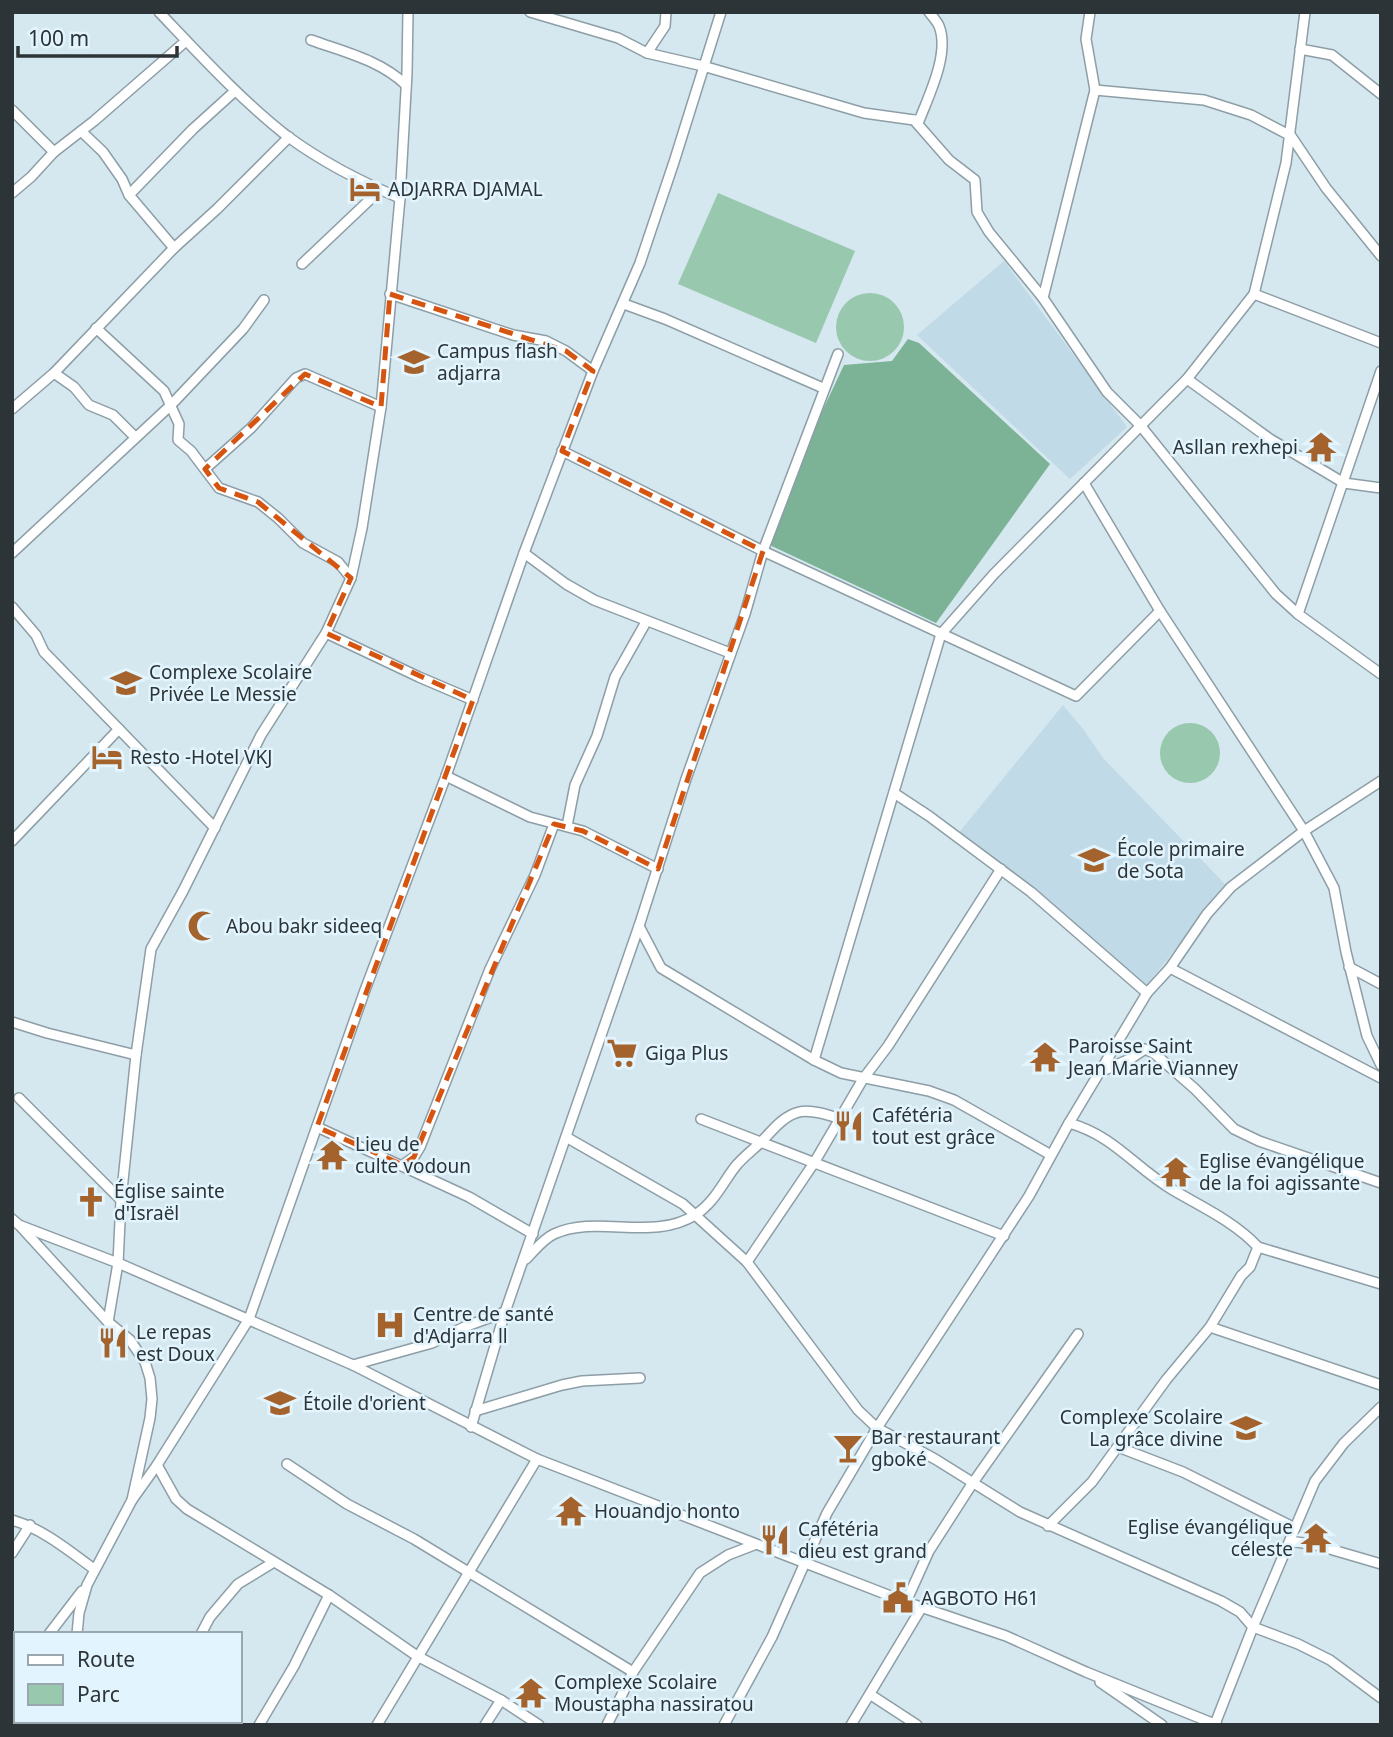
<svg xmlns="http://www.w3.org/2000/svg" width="1393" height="1737" viewBox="0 0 1393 1737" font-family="'Noto Sans',sans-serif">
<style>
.built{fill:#c1dae7}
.green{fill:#98c8ad}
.forest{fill:#7cb295}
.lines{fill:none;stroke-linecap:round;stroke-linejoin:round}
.street-casing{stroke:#8d9ea6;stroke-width:12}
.street{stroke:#fff;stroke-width:9}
.marked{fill:none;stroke:#d55510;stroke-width:5;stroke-dasharray:14 9;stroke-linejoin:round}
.labels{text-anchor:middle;stroke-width:5;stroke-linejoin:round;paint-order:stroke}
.poi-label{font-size:19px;fill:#2d3437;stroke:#e2f4fd;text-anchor:start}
</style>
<rect width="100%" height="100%" fill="#d5e7ef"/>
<g class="built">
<path d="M 1004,261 L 1127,427 L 1070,479 L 917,335 Z"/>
<path d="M 1063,705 L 1083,729 L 1103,758 L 1226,885 L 1143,990 L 957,835 Z"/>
</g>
<g class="green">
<path d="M 718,193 L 855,251 L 816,343 L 678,284 Z"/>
<circle cx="870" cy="327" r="34"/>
<circle cx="1190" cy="753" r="30"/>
</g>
<path class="forest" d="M 908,339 L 919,343 L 1050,464 L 936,623 L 761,541 L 844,365 L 892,361 Z"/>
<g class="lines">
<g class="street-casing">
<g id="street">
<path d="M 159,12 C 200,55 240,99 287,136 C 321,161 361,182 400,198"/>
<path d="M 530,12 L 618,38 L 647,53 L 703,66 L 864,113 L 914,120 L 949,160 L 975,180 L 977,212 L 989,232 L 1043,298 L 1107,392 L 1140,425 L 1276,594 L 1298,614 L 1381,674"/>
<path d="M 311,40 C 344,52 380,60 406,85"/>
<path d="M 1300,49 L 1332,55 L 1381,94"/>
<path d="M 647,53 L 665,26 L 666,12"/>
<path d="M 1095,90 L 1204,100 L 1251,115 L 1291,136 L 1326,188 L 1381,256"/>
<path d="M 12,110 L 54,152"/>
<path d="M 914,120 L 919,121 C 929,95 950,53 939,26 C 937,21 932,16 929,12"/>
<path d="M 81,131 L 103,152 L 122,179 L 129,195 L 174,248"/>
<path d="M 12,193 L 31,177 L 54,152 L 94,121 L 186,41"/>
<path d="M 129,195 L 193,129 L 235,91"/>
<path d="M 302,264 L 380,190"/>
<path d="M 390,294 L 513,335 L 546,341 L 566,351 L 593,371"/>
<path d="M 1254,294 L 1381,343"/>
<path d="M 1043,298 L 1095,90 L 1086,39 L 1090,12"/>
<path d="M 624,304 L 665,319 L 823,388"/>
<path d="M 96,328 L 164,391 L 179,424 L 178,440 L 191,451 L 219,488 L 258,502 L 278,518 L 303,543 L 338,562 L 351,578"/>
<path d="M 54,373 L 74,387 L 89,405 L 113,415 L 135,437"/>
<path d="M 1187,379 L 1270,439 L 1344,483 L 1381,488"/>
<path d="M 12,409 L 54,373 L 174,248 L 217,209 L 289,137"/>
<path d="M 562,451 L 763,551 L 1076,696 L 1160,611"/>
<path d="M 205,469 L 251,428 L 296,378 L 305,374 L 381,407"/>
<path d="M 1084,483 L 1160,611 L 1304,831 L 1334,888 L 1346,952 L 1367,1036 L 1381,1065"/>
<path d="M 12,553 L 171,405 L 243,329 L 264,300"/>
<path d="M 524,553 L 566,584 L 594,600 L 730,653"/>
<path d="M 12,607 L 36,635 L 44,652 L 215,828"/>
<path d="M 1298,614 L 1381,371"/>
<path d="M 326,633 L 419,677 L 473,700"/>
<path d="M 446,776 L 530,817 L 583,831 L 658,869"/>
<path d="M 894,793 L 929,816 L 1031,892 L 1147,993"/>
<path d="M 567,826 L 575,785 L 597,736 L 615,677 L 646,622"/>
<path d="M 12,841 L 119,729"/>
<path d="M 639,926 L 661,968 L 814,1060 L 841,1073 L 929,1091 L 954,1100 L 1051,1155"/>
<path d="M 1349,967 L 1381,984"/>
<path d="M 1170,968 L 1381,1078"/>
<path d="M 12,1022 L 47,1033 L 136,1055"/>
<path d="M 814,1060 L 941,634 L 994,574 L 1187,379 L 1254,294 L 1286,163 L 1305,12"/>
<path d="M 1100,1072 L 1130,1059 L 1145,1049 L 1155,1054 L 1195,1089 L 1234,1129 L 1259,1141 L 1381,1183"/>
<path d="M 19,1098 L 121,1200"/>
<path d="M 701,1119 L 1004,1236"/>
<path d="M 1069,1123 C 1115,1136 1135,1168 1173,1190 C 1202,1207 1235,1222 1258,1247"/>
<path d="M 317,1127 L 469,1197 L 533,1234"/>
<path d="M 566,1137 L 683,1204 L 747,1262 L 858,1410 L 877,1428 L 935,1459 L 1020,1512 L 1221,1601 L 1240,1612 L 1253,1627 L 1298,1644 L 1330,1660 L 1381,1698"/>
<path d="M 403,1165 L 414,1157 L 420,1147 L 490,969 L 535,875 L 554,824"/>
<path d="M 12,1219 L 19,1225 L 118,1263 L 353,1365 L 537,1459 L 906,1602 L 1006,1636 L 1086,1672 L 1217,1725"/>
<path d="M 21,1227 L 108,1322 L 130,1340 L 145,1362 L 150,1378 L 152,1399 L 150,1418 L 132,1500 L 87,1585 L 79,1613 L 77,1634"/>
<path d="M 526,1259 C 534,1251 543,1239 554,1234 C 598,1214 652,1242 695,1215 C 714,1203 722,1184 735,1167 C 743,1157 753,1150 762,1141 C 773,1130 783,1116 799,1112 C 811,1109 829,1115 841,1119"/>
<path d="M 747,1262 L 814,1163 L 863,1079 L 888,1046 L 1001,869"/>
<path d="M 108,1322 L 118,1263 L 121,1200 L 136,1055 L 151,949 L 183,891 L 261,735 L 326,633 L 351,578 L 362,528 L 381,407 L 400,198 L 407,73 L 408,12"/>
<path d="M 1210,1327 L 1381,1385"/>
<path d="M 353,1365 L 432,1343 L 464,1327 L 505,1312"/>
<path d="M 475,1411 L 562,1385 L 582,1381 L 640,1378"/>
<path d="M 471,1427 L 505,1312 L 639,926 L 686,779 L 745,614 L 763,551 L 838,354"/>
<path d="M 1118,1447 L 1183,1472 L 1295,1528"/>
<path d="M 287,1464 L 347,1504 L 414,1539 L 633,1672"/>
<path d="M 157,1465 L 176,1499 L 187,1509 L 329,1595 L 417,1656 L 501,1700 L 539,1725"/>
<path d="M 132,1500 L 157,1465 L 249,1319 L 365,990 L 446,776 L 524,553 L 593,371 L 640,263 L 674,162 L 721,12"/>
<path d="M 12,1520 C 43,1529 68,1550 94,1569"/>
<path d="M 1048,1526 L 1092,1482 L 1166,1380 L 1210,1327 L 1241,1276 L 1250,1267 L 1258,1247 L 1381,1284"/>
<path d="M 1290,1541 L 1316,1545 L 1381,1564"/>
<path d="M 12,1553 L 30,1525"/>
<path d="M 906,1602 L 929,1551 L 972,1484 L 1078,1334"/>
<path d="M 49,1634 L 82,1591"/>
<path d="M 201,1634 L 210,1617 L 238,1584 L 274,1562"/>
<path d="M 12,1678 L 16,1674"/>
<path d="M 1100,1682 L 1162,1725"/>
<path d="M 871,1695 L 917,1725"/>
<path d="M 88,1721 L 89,1725"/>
<path d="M 1215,1724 L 1253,1627 L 1315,1481 L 1344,1443 L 1381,1407"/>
<path d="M 150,1725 L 152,1721"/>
<path d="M 259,1725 L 294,1666 L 329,1595"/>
<path d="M 377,1725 L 537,1459"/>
<path d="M 485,1725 L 501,1700"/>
<path d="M 607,1725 L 633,1672 L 700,1573 L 728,1555 L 754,1545"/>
<path d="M 724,1725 L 772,1637 L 827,1513 L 877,1428 L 1029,1196 L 1069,1123 L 1147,993 L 1170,968 L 1207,914 L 1231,887 L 1304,831 L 1381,781"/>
<path d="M 851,1725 L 922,1607"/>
</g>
</g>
<use href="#street" class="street"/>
</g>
<path class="marked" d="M 390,294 L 566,351 L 593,371 L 562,451 L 763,551 L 658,869 L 583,831 L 554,824 L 414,1157 L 403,1165 L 317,1127 L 473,700 L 326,633 L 351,578 L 258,502 L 219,488 L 205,469 L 305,374 L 381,407 Z"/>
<defs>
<g id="hotel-bare" transform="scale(2.415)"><path d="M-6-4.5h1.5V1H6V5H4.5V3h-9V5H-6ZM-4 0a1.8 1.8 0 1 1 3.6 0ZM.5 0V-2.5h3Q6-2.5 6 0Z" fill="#a4632d" stroke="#e2f4fd" stroke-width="2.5" paint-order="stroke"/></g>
<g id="university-bare" transform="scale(2.415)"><path d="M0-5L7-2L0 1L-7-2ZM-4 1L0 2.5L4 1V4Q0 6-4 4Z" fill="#a4632d" stroke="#e2f4fd" stroke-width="2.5" paint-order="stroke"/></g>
<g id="temple-bare" transform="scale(2.415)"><path d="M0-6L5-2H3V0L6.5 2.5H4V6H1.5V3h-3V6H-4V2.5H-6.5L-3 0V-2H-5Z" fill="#a4632d" stroke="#e2f4fd" stroke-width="2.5" paint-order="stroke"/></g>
<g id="school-bare" transform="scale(2.415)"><path d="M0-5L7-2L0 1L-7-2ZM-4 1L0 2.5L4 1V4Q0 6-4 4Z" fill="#a4632d" stroke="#e2f4fd" stroke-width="2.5" paint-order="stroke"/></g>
<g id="mosque-bare" transform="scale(2.415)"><path d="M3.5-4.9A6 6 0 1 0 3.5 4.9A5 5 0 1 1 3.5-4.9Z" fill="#a4632d" stroke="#e2f4fd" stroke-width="2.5" paint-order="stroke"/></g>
<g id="supermarket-bare" transform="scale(2.415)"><path d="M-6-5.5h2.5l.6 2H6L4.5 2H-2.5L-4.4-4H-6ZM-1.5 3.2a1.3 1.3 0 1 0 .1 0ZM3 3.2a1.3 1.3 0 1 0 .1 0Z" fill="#a4632d" stroke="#e2f4fd" stroke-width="2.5" paint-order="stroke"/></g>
<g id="restaurant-bare" transform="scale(2.415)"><path d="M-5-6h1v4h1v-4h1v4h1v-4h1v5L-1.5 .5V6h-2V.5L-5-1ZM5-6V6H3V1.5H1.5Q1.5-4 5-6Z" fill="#a4632d" stroke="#e2f4fd" stroke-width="2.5" paint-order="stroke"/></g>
<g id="church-bare" transform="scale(2.415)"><path d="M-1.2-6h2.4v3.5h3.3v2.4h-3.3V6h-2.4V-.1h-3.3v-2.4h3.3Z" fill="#a4632d" stroke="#e2f4fd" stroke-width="2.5" paint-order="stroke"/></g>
<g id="hospital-bare" transform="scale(2.415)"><path d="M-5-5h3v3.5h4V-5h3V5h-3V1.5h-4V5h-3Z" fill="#a4632d" stroke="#e2f4fd" stroke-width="2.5" paint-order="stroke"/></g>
<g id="bar-bare" transform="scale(2.415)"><path d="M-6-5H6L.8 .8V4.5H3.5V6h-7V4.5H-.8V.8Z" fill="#a4632d" stroke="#e2f4fd" stroke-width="2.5" paint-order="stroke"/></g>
<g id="civic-bare" transform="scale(2.415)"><path d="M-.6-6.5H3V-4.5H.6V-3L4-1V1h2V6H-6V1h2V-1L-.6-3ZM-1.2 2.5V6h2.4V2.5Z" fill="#a4632d" stroke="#e2f4fd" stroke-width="2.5" paint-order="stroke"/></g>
</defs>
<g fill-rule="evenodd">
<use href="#hotel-bare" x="365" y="189"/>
<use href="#university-bare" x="414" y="362"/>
<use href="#temple-bare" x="1321" y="447"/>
<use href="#school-bare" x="126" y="683"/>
<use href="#hotel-bare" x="107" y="757"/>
<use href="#school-bare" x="1094" y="860"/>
<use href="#mosque-bare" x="203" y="926"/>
<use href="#supermarket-bare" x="622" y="1053"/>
<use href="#temple-bare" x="1045" y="1057"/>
<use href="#restaurant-bare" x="849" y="1126"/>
<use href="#temple-bare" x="332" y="1155"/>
<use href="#temple-bare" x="1176" y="1172"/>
<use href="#church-bare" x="91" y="1202"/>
<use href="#hospital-bare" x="390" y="1325"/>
<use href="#restaurant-bare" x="113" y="1343"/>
<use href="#school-bare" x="280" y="1403"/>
<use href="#school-bare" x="1246" y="1428"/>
<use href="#bar-bare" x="848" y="1448"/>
<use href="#temple-bare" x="571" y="1511"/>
<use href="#temple-bare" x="1316" y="1538"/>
<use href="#restaurant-bare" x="775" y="1540"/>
<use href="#civic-bare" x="898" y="1598"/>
<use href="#temple-bare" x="531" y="1693"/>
</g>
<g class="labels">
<g class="poi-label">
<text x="388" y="196">ADJARRA DJAMAL</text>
<text x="437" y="358">Campus flash<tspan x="437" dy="22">adjarra</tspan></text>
<text x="1298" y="454" text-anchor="end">Asllan rexhepi</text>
<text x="149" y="679">Complexe Scolaire<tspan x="149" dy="22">Privée Le Messie</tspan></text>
<text x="130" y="764">Resto -Hotel VKJ</text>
<text x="1117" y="856">École primaire<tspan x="1117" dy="22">de Sota</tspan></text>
<text x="226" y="933">Abou bakr sideeq</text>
<text x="1068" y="1053">Paroisse Saint<tspan x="1068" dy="22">Jean Marie Vianney</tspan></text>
<text x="645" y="1060">Giga Plus</text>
<text x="872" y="1122">Cafétéria<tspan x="872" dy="22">tout est grâce</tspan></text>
<text x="355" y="1151">Lieu de<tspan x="355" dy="22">culte vodoun</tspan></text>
<text x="1199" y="1168">Eglise évangélique<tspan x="1199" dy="22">de la foi agissante</tspan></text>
<text x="114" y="1198">Église sainte<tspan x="114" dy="22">d'Israël</tspan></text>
<text x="413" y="1321">Centre de santé<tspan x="413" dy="22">d'Adjarra ll</tspan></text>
<text x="136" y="1339">Le repas<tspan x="136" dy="22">est Doux</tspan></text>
<text x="303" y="1410">Étoile d'orient</text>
<text x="1223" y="1424" text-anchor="end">Complexe Scolaire<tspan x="1223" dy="22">La grâce divine</tspan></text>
<text x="871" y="1444">Bar restaurant<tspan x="871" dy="22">gboké</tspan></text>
<text x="594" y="1518">Houandjo honto</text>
<text x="1293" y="1534" text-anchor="end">Eglise évangélique<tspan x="1293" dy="22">céleste</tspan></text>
<text x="798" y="1536">Cafétéria<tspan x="798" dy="22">dieu est grand</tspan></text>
<text x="921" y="1605">AGBOTO H61</text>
<text x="554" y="1689">Complexe Scolaire<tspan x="554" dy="22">Moustapha nassiratou</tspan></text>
</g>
</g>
<rect width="1393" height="1737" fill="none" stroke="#2d3437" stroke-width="28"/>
<rect x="14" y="1632" width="228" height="91" fill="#e2f4fd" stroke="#9aa7ae" stroke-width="2"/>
<rect x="28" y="1655" width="35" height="10" fill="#ffffff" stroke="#9aa7ae" stroke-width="2"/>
<text x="77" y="1667" font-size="21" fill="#2d3437">Route</text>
<rect x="28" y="1684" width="35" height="21" fill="#98c8ad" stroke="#9aa7ae" stroke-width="2"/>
<text x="77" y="1702" font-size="21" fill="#2d3437">Parc</text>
<path d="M18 46v10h159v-10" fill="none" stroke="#2d3437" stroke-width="3.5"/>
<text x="28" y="46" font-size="21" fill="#2d3437" stroke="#e2f4fd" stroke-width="5" paint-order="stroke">100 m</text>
</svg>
